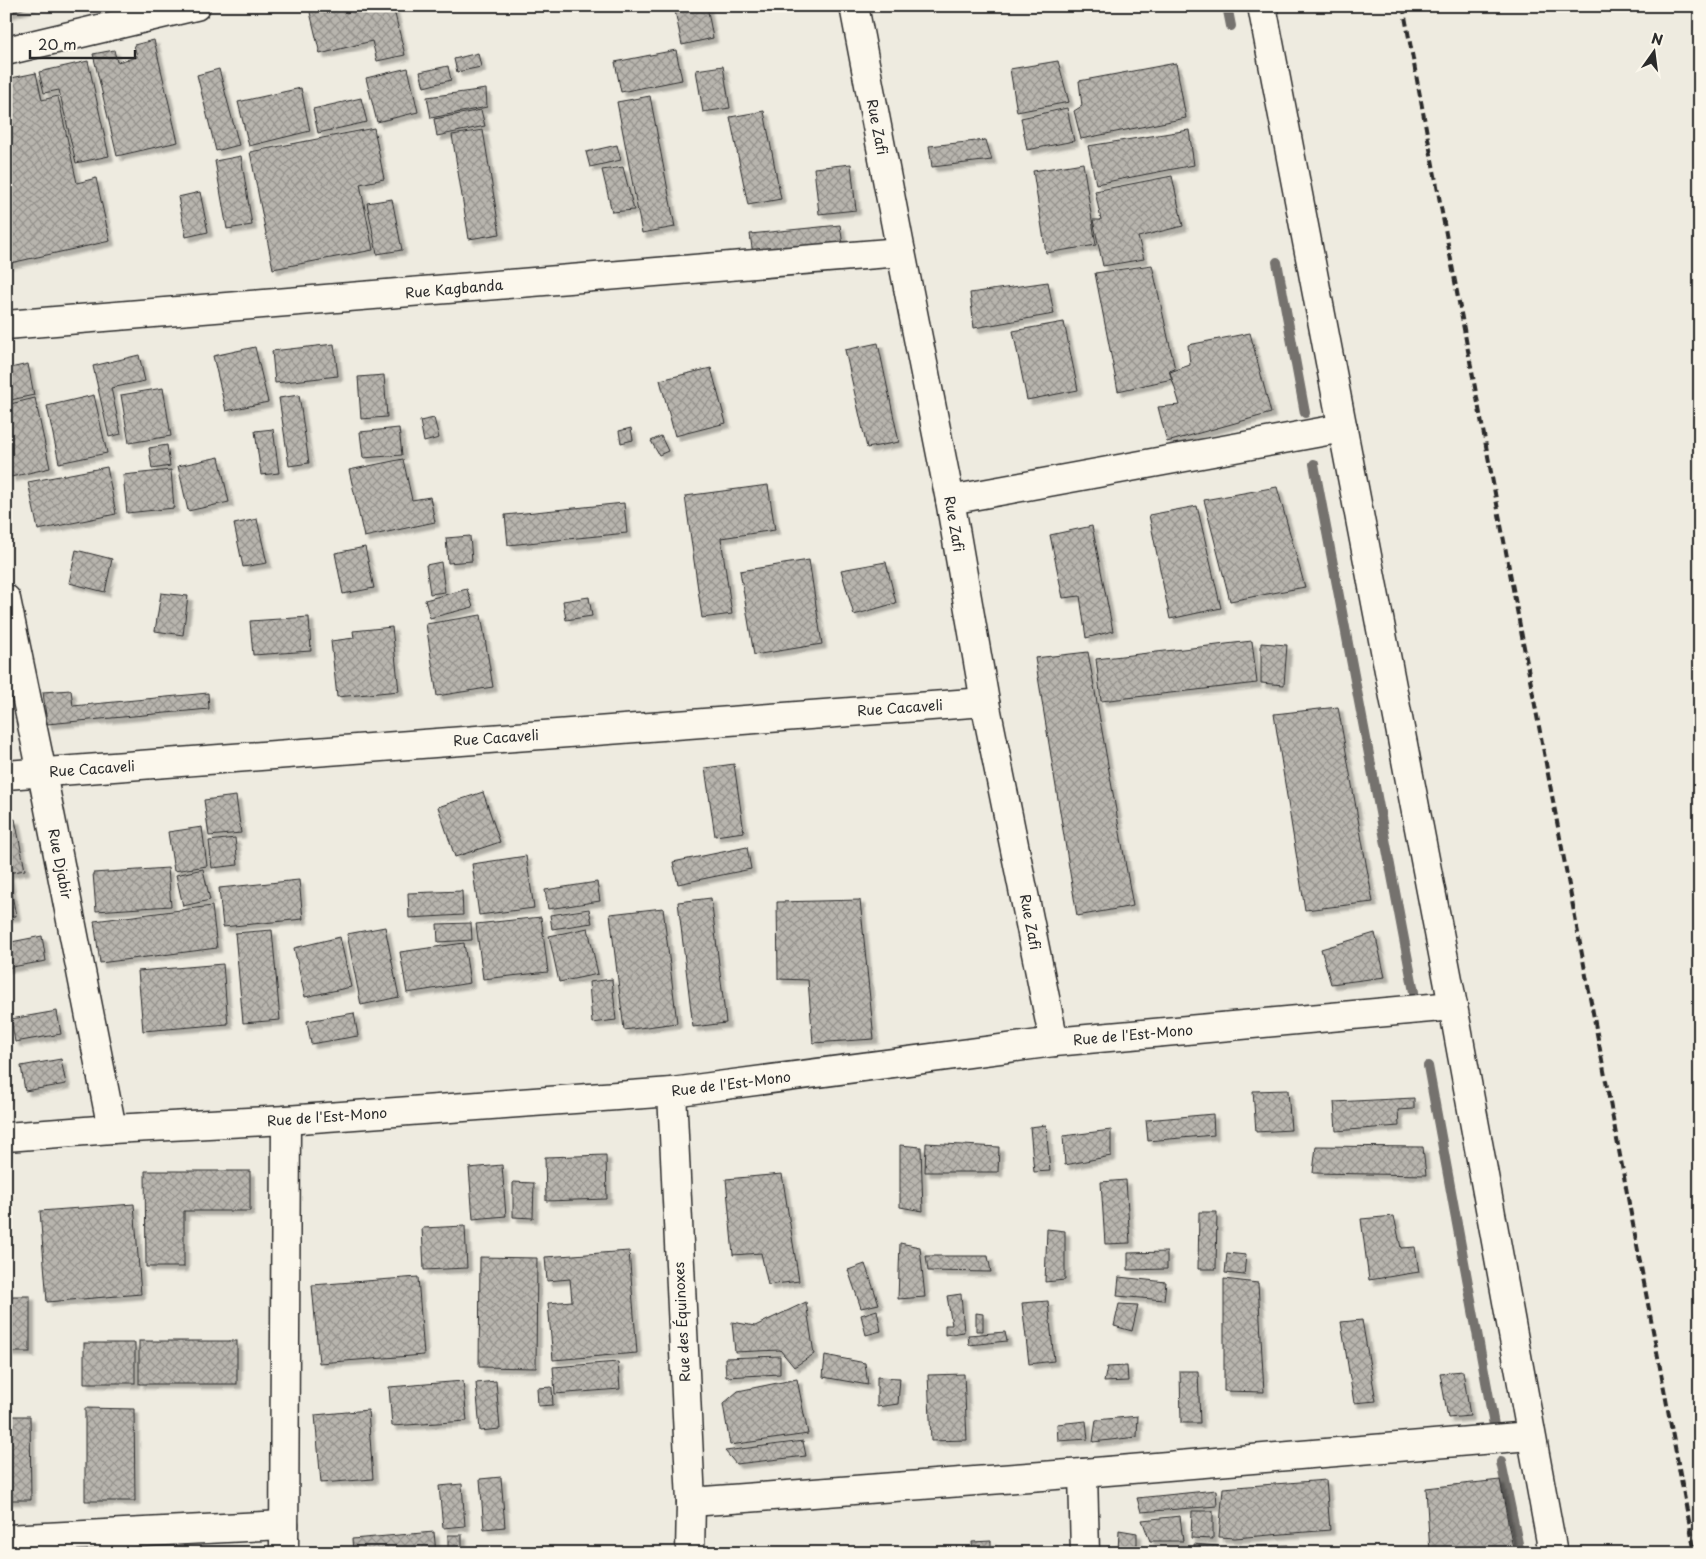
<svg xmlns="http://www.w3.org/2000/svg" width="1706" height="1559" viewBox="0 0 1706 1559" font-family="'Playpen Sans',sans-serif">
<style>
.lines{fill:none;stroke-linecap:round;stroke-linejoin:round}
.stream{stroke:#74726e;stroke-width:10}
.building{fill:url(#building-cross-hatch);stroke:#2b2b2b;filter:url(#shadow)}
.minor-casing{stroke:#2b2b2b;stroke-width:31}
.tertiary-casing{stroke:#2b2b2b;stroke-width:31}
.minor{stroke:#fbf7ec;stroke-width:28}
.tertiary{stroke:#fbf7ec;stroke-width:28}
.rail{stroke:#2b2b2b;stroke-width:4;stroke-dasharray:8 4;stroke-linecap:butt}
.labels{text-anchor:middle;stroke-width:4;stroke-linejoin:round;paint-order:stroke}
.street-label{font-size:14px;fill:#2b2b2b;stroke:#fbf7ec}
</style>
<defs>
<pattern id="building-cross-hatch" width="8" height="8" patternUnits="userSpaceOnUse" patternTransform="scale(1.25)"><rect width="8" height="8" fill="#b8b5ae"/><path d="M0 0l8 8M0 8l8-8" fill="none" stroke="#96938e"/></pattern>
<filter id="shadow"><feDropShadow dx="4.5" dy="4.5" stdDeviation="1" flood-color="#0004"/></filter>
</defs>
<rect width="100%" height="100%" fill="#eeebe0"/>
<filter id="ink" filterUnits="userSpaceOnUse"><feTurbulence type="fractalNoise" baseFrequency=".02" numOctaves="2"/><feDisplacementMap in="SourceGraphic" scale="10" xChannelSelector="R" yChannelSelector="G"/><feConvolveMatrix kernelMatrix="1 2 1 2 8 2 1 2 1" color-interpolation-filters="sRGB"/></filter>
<g filter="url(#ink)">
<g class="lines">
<g class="stream">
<path d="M 1227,6 L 1231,26"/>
<path d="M 1277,262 L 1305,413"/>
<path d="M 1314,464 L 1414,992"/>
<path d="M 1428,1066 L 1496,1436"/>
<path d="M 1501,1462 L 1520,1553"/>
</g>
</g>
<g class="building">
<path d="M 6,6 L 32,6 L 7,14 Z"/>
<path d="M 316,6 L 393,6 L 405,55 L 377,61 L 372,41 L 320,54 L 309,8 Z"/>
<path d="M 674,6 L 707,6 L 713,38 L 682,45 Z"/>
<path d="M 154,40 L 178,142 L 117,156 L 93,54 L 114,50 L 117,62 L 137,57 L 134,45 Z"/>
<path d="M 676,50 L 682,80 L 621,92 L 615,62 Z"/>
<path d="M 478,53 L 481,67 L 457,72 L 454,59 Z"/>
<path d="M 88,61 L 109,156 L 76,163 L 59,90 L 44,93 L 39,72 Z"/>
<path d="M 1058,61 L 1069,102 L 1017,112 L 1010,69 Z"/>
<path d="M 1176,63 L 1186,118 L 1081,139 L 1074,111 L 1082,106 L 1079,81 Z"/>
<path d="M 448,66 L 451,80 L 424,87 L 420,72 Z"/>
<path d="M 723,66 L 730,108 L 703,112 L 696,70 Z"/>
<path d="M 408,68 L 418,112 L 377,122 L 366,78 Z"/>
<path d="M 219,69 L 239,145 L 216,151 L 197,75 Z"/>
<path d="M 36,73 L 42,100 L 58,96 L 77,183 L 96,178 L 110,241 L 6,264 L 6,79 Z"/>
<path d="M 301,88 L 310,131 L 249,146 L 238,102 Z"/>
<path d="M 486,89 L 487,107 L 431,118 L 427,97 Z"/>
<path d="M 650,96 L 675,227 L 642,233 L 617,102 Z"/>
<path d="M 361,98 L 367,122 L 318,133 L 313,109 Z"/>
<path d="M 1067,108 L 1074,141 L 1027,150 L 1021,118 Z"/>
<path d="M 481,110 L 485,126 L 437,136 L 434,119 Z"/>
<path d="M 764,111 L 781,199 L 748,205 L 730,117 Z"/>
<path d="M 374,128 L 384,179 L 360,184 L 373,250 L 273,269 L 250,152 Z"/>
<path d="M 483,130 L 500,234 L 469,239 L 452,135 Z"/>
<path d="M 1189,130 L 1194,165 L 1096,184 L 1088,146 Z"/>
<path d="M 986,140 L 992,160 L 932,167 L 929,146 Z"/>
<path d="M 617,145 L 621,160 L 590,167 L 586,152 Z"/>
<path d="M 241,156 L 252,225 L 227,229 L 215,161 Z"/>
<path d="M 1083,163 L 1096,245 L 1046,253 L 1033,171 Z"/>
<path d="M 851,164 L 856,210 L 819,214 L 814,168 Z"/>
<path d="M 623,167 L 634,210 L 612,212 L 602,170 Z"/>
<path d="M 1172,176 L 1183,226 L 1138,237 L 1144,259 L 1103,266 L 1093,220 L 1101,220 L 1095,191 Z"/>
<path d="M 200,192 L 208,232 L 186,237 L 178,197 Z"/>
<path d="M 392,199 L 402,250 L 377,254 L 367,203 Z"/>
<path d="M 840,225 L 843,245 L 753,255 L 750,234 Z"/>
<path d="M 1152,265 L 1175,369 L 1169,371 L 1172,379 L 1118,391 L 1095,273 Z"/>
<path d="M 1048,282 L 1054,314 L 974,328 L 970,293 Z"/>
<path d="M 1064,322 L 1078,390 L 1027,400 L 1013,331 Z"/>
<path d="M 1250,333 L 1271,413 L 1167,442 L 1158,407 L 1180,405 L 1170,372 L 1190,365 L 1188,345 Z"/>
<path d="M 878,343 L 899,442 L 867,448 L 845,350 Z"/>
<path d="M 334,344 L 338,376 L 275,383 L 272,351 Z"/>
<path d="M 255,347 L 268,402 L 226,411 L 213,356 Z"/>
<path d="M 139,355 L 145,381 L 111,388 L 121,434 L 109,437 L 93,366 Z"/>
<path d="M 28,364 L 34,395 L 6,401 L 6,369 Z"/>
<path d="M 711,368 L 726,423 L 675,436 L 660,380 Z"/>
<path d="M 384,375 L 387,417 L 361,419 L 358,377 Z"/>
<path d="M 163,388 L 171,436 L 129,443 L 121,395 Z"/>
<path d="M 94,395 L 107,453 L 59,463 L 47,406 Z"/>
<path d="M 299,395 L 309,463 L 289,466 L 279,398 Z"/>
<path d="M 35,398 L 50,468 L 11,477 L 6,455 L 6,405 Z"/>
<path d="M 434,418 L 439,438 L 424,442 L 420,421 Z"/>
<path d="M 399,428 L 402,455 L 363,458 L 360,432 Z"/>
<path d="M 631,428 L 633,440 L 621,443 L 619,431 Z"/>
<path d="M 273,429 L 279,473 L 261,475 L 255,431 Z"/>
<path d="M 661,436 L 668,451 L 659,455 L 651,441 Z"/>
<path d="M 167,445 L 170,466 L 152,469 L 149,448 Z"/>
<path d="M 219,457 L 229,502 L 188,511 L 178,466 Z"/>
<path d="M 403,459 L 412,500 L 430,497 L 435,522 L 364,537 L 349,470 Z"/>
<path d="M 107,467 L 116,514 L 38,530 L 28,482 Z"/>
<path d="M 171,470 L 174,508 L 127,513 L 123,475 Z"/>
<path d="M 768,485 L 775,530 L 721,538 L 732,614 L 702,618 L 685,496 Z"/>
<path d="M 1277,487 L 1305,587 L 1230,601 L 1204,500 Z"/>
<path d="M 624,503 L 627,533 L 508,545 L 505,515 Z"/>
<path d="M 1197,506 L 1221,608 L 1170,619 L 1149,515 Z"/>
<path d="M 257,519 L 267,563 L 243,567 L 234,524 Z"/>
<path d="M 1092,526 L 1113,631 L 1086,638 L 1080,596 L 1063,598 L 1050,535 Z"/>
<path d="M 470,536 L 472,561 L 448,563 L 446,538 Z"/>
<path d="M 365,547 L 374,588 L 343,594 L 335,553 Z"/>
<path d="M 76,550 L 112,559 L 105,592 L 69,583 Z"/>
<path d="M 809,560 L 822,644 L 754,655 L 740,571 Z"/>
<path d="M 441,562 L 445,592 L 430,594 L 426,565 Z"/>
<path d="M 886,562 L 896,603 L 854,615 L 841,570 Z"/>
<path d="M 467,589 L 473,607 L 430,618 L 425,600 Z"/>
<path d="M 161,593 L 188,596 L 183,635 L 155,631 Z"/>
<path d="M 589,597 L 592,616 L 566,620 L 563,601 Z"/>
<path d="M 481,615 L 493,687 L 437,696 L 426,624 Z"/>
<path d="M 309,617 L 311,651 L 253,655 L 250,621 Z"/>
<path d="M 392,627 L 399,691 L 337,697 L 331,641 L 354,638 L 353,631 Z"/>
<path d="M 1252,641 L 1257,683 L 1101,701 L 1096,659 Z"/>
<path d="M 1261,643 L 1287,645 L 1284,685 L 1261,683 Z"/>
<path d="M 1088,652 L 1133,906 L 1077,916 L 1035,658 Z"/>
<path d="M 71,690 L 73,706 L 208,693 L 209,709 L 47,724 L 43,692 Z"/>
<path d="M 1338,707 L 1373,902 L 1305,910 L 1274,714 Z"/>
<path d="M 734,764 L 744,832 L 715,836 L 705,768 Z"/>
<path d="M 483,792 L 500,842 L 455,857 L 438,807 Z"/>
<path d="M 236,796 L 241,833 L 209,836 L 204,800 Z"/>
<path d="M 15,819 L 25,870 L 8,873 L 16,916 L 6,917 L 6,820 Z"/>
<path d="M 202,827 L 207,866 L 174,871 L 168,832 Z"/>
<path d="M 235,838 L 238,865 L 212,868 L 209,841 Z"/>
<path d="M 747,847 L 751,869 L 678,884 L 673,862 Z"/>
<path d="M 526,856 L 534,908 L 479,915 L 472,864 Z"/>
<path d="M 168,868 L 171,906 L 96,911 L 93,873 Z"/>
<path d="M 203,869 L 210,900 L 183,906 L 176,875 Z"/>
<path d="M 299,880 L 303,919 L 223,927 L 219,888 Z"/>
<path d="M 597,882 L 600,901 L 548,909 L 545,890 Z"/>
<path d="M 462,891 L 463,915 L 409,918 L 408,893 Z"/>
<path d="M 711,898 L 726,1023 L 693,1027 L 678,902 Z"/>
<path d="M 860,900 L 874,1039 L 813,1043 L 808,980 L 778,979 L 777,902 Z"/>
<path d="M 212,906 L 217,948 L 100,963 L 94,921 Z"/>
<path d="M 663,908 L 677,1023 L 624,1030 L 610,914 Z"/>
<path d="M 589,909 L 592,923 L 552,929 L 550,915 Z"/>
<path d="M 541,917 L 548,972 L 483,979 L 476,924 Z"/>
<path d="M 471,923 L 472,940 L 438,942 L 437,924 Z"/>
<path d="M 385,927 L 399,997 L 361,1005 L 347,934 Z"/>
<path d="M 588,928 L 598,974 L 559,982 L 549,936 Z"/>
<path d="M 272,930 L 280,1020 L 243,1023 L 235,933 Z"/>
<path d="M 1375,933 L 1385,977 L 1331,984 L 1321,949 Z"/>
<path d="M 42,936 L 46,961 L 6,968 L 6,943 Z"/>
<path d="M 340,937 L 351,987 L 305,997 L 294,948 Z"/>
<path d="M 464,943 L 470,983 L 407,993 L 400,952 Z"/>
<path d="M 223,964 L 228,1024 L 143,1031 L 138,971 Z"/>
<path d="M 612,979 L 616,1020 L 592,1023 L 589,982 Z"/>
<path d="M 57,1011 L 61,1034 L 15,1042 L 11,1019 Z"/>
<path d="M 354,1013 L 358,1036 L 311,1044 L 307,1021 Z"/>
<path d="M 61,1059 L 66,1084 L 25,1091 L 21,1066 Z"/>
<path d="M 1288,1090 L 1291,1130 L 1256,1132 L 1253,1091 Z"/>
<path d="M 1414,1098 L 1414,1109 L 1398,1110 L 1399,1126 L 1336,1131 L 1334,1102 Z"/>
<path d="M 1213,1114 L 1214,1135 L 1148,1141 L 1146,1120 Z"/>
<path d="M 1046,1125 L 1050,1171 L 1034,1172 L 1030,1127 Z"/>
<path d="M 1111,1130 L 1111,1156 L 1065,1165 L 1063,1136 Z"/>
<path d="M 926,1143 L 999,1147 L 998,1172 L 925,1172 Z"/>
<path d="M 900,1145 L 921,1147 L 923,1211 L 900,1207 Z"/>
<path d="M 1316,1146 L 1423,1147 L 1426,1175 L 1313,1173 Z"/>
<path d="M 606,1155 L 607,1199 L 546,1201 L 545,1157 Z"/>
<path d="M 502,1165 L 506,1216 L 473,1219 L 469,1168 Z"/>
<path d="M 145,1171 L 250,1171 L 250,1211 L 184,1211 L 184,1267 L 146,1267 Z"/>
<path d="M 782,1174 L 799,1281 L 768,1285 L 761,1253 L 733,1255 L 726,1179 Z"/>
<path d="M 1126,1180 L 1130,1243 L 1105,1244 L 1101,1182 Z"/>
<path d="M 513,1182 L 534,1183 L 533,1218 L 513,1217 Z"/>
<path d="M 134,1204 L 141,1294 L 47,1302 L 40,1211 Z"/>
<path d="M 1199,1212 L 1217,1212 L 1216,1269 L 1198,1269 Z"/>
<path d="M 1394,1216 L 1401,1248 L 1415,1247 L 1419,1272 L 1369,1280 L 1361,1219 Z"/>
<path d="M 465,1226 L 467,1268 L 424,1270 L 422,1228 Z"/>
<path d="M 1047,1229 L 1065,1231 L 1065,1280 L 1045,1282 Z"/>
<path d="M 900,1243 L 920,1247 L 925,1297 L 898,1299 Z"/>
<path d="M 629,1251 L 637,1353 L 553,1360 L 548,1303 L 572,1301 L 570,1279 L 547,1281 L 545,1257 Z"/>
<path d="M 1167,1252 L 1167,1269 L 1128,1270 L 1128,1253 Z"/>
<path d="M 1227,1253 L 1246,1255 L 1244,1275 L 1225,1273 Z"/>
<path d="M 926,1256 L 988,1256 L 991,1272 L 928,1271 Z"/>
<path d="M 480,1257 L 537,1258 L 536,1368 L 479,1367 Z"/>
<path d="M 865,1264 L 879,1304 L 861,1308 L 848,1270 Z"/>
<path d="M 418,1277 L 424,1355 L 319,1363 L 312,1285 Z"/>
<path d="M 1119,1277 L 1166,1282 L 1164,1300 L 1117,1296 Z"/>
<path d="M 1224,1279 L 1258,1283 L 1264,1392 L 1224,1391 Z"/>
<path d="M 961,1294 L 964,1332 L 945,1335 L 945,1325 L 952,1325 L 947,1296 Z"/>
<rect x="6" y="1296" width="24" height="56"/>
<path d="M 1048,1301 L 1054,1361 L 1029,1364 L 1022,1303 Z"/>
<path d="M 806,1302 L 814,1354 L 794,1367 L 780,1350 L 735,1352 L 732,1322 L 755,1326 Z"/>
<path d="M 1119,1304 L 1138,1305 L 1132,1331 L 1114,1326 Z"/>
<path d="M 877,1310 L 881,1331 L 866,1335 L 861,1315 Z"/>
<path d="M 976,1313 L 983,1314 L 983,1331 L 976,1331 Z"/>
<path d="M 1362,1320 L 1376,1401 L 1354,1403 L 1341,1322 Z"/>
<path d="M 1005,1332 L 1007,1341 L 969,1345 L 968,1335 Z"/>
<rect x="139" y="1341" width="98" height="43"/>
<rect x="84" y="1343" width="51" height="40"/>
<path d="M 825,1355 L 865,1363 L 868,1385 L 823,1377 Z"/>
<path d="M 780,1356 L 780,1374 L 726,1377 L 725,1358 Z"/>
<path d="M 618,1362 L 620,1389 L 555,1394 L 553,1367 Z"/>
<path d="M 1127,1366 L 1128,1381 L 1104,1382 L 1107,1367 Z"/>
<path d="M 1180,1371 L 1198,1371 L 1200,1423 L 1181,1423 Z"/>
<path d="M 1463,1371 L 1470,1416 L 1448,1418 L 1440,1373 Z"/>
<path d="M 964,1374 L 967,1440 L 931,1441 L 928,1375 Z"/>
<path d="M 877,1377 L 900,1378 L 898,1404 L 877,1407 Z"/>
<path d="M 797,1379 L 808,1434 L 730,1445 L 723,1404 L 738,1391 Z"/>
<path d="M 463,1381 L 467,1421 L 392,1426 L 389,1387 Z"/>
<path d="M 496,1381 L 500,1429 L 480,1431 L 476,1383 Z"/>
<path d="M 552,1387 L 553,1405 L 538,1406 L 537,1388 Z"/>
<path d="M 85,1408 L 134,1409 L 135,1501 L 85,1501 Z"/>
<path d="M 368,1410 L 373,1479 L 321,1483 L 315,1415 Z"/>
<path d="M 6,1416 L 30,1416 L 31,1500 L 6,1500 Z"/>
<path d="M 1138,1416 L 1137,1437 L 1093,1442 L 1096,1420 Z"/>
<path d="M 1086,1421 L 1088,1439 L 1058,1441 L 1057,1424 Z"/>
<path d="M 803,1441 L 806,1456 L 736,1464 L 725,1451 Z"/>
<path d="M 501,1477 L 505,1527 L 484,1529 L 480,1479 Z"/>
<path d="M 1326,1480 L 1330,1530 L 1235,1538 L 1219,1537 L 1223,1488 Z"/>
<path d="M 1500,1480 L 1514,1553 L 1430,1553 L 1426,1488 Z"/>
<path d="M 462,1484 L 465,1526 L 443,1528 L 439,1486 Z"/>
<path d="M 1216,1490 L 1217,1506 L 1141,1512 L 1137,1498 Z"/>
<path d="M 1192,1511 L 1213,1511 L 1213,1539 L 1191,1538 Z"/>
<path d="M 1180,1516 L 1183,1541 L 1150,1541 L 1142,1520 Z"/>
<path d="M 1119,1530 L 1137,1533 L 1137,1553 L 1118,1553 Z"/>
<path d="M 434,1532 L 436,1553 L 353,1553 L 352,1539 Z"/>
<rect x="448" y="1535" width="14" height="18"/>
<path d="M 991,1541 L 991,1553 L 973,1553 L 972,1542 Z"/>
<path d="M 1194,1544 L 1218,1546 L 1218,1553 L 1195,1553 Z"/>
<path d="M 1288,1545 L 1288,1553 L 1227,1553 L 1227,1547 Z"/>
</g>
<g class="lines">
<g class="minor-casing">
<g id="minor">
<path d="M 854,6 L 901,252 L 950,500 L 985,702 L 1054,1042"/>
<path d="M 6,51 L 196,6"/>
<path d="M 6,325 L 901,252"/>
<path d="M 950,500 L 1343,428"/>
<path d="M 6,599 L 42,773 L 112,1129"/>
<path d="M 6,775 L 985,702"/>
<path d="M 672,1092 L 691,1502 L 690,1553"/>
<path d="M 6,1137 L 112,1129 L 286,1120 L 672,1092 L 1054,1042 L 1453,1006"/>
<path d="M 1083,1473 L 1085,1553"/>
<path d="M 691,1502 L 1083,1473 L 1530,1436"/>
<path d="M 6,1539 L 284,1525"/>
<path d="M 284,1553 L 286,1120"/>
</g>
</g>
<g class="tertiary-casing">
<path id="tertiary" d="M 1262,6 L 1453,1006 L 1553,1553"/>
</g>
<use href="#minor" class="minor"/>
<use href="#tertiary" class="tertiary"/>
<path class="rail" d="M 1403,6 L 1695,1553"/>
</g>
</g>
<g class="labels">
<g class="street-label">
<text transform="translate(877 127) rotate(79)" y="5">Rue Zafi</text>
<text transform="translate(454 289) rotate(-5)" y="5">Rue Kagbanda</text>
<text transform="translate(954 524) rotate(80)" y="5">Rue Zafi</text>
<text transform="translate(900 708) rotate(-4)" y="5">Rue Cacaveli</text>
<text transform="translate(496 738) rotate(-4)" y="5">Rue Cacaveli</text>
<text transform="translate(92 769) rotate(-4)" y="5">Rue Cacaveli</text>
<text transform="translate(60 864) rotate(79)" y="5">Rue Djabir</text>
<text transform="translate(1030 922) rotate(79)" y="5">Rue Zafi</text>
<text transform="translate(1133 1035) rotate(-5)" y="5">Rue de l'Est-Mono</text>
<text transform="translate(731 1084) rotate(-7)" y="5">Rue de l'Est-Mono</text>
<text transform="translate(327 1117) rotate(-4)" y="5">Rue de l'Est-Mono</text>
<text transform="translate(682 1322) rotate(-93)" y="5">Rue des Équinoxes</text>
</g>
</g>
<rect width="1706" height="1559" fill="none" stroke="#fbf7ec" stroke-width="25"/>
<rect x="12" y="12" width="1681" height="1534" fill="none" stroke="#2b2b2b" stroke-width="2" filter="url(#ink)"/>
<g transform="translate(1654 52) rotate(14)" stroke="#fbf7ec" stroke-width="4" paint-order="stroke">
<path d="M0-4L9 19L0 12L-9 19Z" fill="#2b2b2b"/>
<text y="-8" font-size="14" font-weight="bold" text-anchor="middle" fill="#2b2b2b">N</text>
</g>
<path d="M30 50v8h105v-8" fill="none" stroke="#2b2b2b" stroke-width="2.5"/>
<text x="38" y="50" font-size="15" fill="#2b2b2b" stroke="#fbf7ec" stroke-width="4" paint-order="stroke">20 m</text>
</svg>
